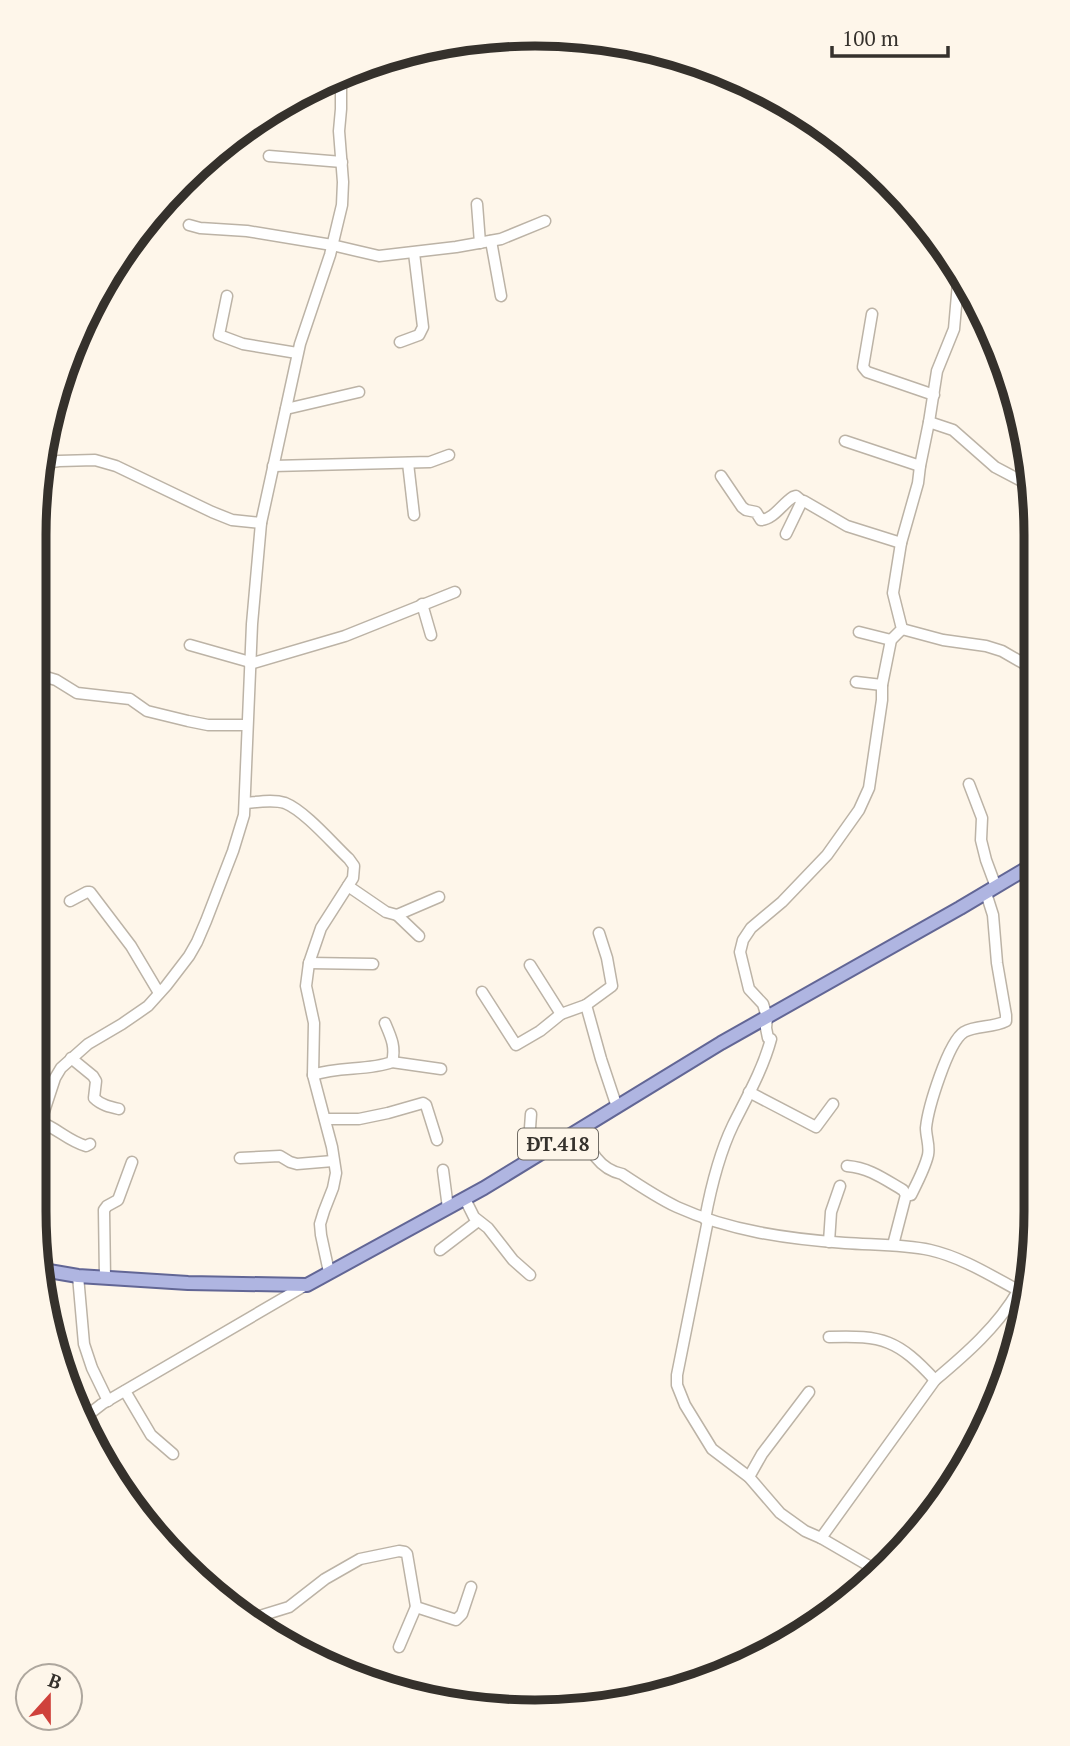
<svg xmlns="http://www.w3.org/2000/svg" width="1070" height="1746" viewBox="0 0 1070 1746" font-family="'PT Serif',serif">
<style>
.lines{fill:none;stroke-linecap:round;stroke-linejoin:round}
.minor-casing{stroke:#bcb3a6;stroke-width:13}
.major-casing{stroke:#626695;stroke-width:16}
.minor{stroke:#fff;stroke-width:10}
.major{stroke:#afb5e1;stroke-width:12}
.labels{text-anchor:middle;stroke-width:5;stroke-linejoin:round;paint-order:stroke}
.shield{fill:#fef6ea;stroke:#716c65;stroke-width:2}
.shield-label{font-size:19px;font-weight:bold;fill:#35312c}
.rim{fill:none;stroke:#35312c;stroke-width:9}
</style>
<rect width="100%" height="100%" fill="#fef6ea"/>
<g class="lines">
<g class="minor-casing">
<g id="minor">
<path d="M 269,156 L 342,162"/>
<path d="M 477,204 L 480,243"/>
<path d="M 189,225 L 200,228 L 247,231 L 332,245 L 379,256 L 456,247 L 501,239 L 545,221"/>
<path d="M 491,241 L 501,296"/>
<path d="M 227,296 L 219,335 L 243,344 L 297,353"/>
<path d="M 872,314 L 863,367 L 867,372 L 934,395"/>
<path d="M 400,342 L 419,335 L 423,327 L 414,253"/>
<path d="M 286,409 L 359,392"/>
<path d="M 929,422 L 953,430 L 995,467 L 1033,487"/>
<path d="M 845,441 L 920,466"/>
<path d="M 408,463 L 414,515"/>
<path d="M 39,464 L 59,461 L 95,460 L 116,466 L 212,512 L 232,520 L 261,523"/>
<path d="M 273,466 L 430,462 L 449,455"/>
<path d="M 721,476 L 742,507 L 746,510 L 756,512 L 761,520 C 774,519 782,504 793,497 L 796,496 L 802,501"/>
<path d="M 786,534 L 801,503 L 804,501 L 847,526 L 901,543"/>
<path d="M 422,604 L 431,635"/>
<path d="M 902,629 L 943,640 L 986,646 L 1002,651 L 1035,670"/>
<path d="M 859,632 L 891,640"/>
<path d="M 190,645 L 250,662"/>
<path d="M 250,664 L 345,636 L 455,592"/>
<path d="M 36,674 L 56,680 L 77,693 L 130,699 L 147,711 L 188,721 L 208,725 L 247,725"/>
<path d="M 856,682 L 882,685"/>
<path d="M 969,784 L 982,818 L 981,840 L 986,860 L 996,887"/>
<path d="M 245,803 C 258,802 273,799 285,803 C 305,811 333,844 349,859 L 354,866 L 353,878 L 321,928 L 309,963 L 306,986 L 314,1023 L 313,1075 L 332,1147 L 336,1173 L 333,1188 L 324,1211 L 320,1224 L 321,1235 L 329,1272"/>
<path d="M 348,886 L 386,912 L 397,915 L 439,897"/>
<path d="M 70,901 L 87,892 L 90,892 L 131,946 L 159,993"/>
<path d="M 397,915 L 419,936"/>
<path d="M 599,933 L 607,958 L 612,986 L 586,1005 L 601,1059 L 617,1107"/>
<path d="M 309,963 L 373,964"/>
<path d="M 530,965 L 561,1014"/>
<path d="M 482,992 L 516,1045 L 540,1031 L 561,1014 L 586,1005"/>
<path d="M 71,1058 L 93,1076 L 96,1081 L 94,1098 C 101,1105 110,1107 119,1109"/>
<path d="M 392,1062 L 441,1069"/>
<path d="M 313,1075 C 339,1066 368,1071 392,1062 C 396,1047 391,1037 385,1023"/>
<path d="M 749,1092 L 816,1127 L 833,1104"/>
<path d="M 531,1114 L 530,1128 L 536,1156"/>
<path d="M 325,1119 L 359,1119 L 388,1113 L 423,1103 L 426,1105 L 437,1140"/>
<path d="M 40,1122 C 57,1128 68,1141 86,1146 L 90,1144"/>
<path d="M 582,1129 C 589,1150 599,1169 622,1174 C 640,1186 658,1198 677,1207 C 730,1231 788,1239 845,1243 C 873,1245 902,1244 930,1250 C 965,1258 996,1279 1027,1295"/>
<path d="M 34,1142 L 55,1078 L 61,1068 L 88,1044 L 122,1024 L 148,1006 L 166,986 L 189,956 L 197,942 L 206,921 L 233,851 L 244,815 L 252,624 L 261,523 L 300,344 L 330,255 L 342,205 L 343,182 L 339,131 L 341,109 L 341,75"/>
<path d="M 240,1158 L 280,1156 L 290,1162 L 297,1164 L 333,1161"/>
<path d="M 847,1166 C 870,1168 884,1179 903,1190 L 906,1195 L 893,1245"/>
<path d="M 443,1170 L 448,1208"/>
<path d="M 906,1195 L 911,1195 C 917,1183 925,1168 928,1155 C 930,1146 926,1137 926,1128 C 928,1108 948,1042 964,1032 C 976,1025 993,1028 1006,1021 L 1006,1015 L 997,963 L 993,915 L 986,893"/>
<path d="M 465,1199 L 474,1217 L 488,1228 L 513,1260 L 530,1275"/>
<path d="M 705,1219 C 711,1187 719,1154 733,1125 C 747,1097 763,1069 771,1039 L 768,1038 L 766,1028 L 767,1017 L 763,1004 L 749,989 L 740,952 L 743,940 L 751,928 L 782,902 L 827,855 L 859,810 L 869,788 L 882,700 L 882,685 L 891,640 L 902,629 L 893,593 L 901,543 L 918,483 L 920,466 L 929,422 L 937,371 L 954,329 L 959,272 L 956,268 L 941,257"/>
<path d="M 708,1220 L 677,1375 L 677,1385 L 685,1405 L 712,1449 L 749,1477 L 780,1513 L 805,1531 L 821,1538 L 876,1570"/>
<path d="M 829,1242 L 831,1212 L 840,1186"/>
<path d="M 440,1250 L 478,1221"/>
<path d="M 78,1276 L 84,1344 L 92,1368 L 108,1401"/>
<path d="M 105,1278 L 104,1210 L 107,1206 L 118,1200 L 132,1162"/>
<path d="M 829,1337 C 883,1335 898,1340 935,1380"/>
<path d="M 125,1391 L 151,1435 L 173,1454"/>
<path d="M 84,1418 L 102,1404 L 306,1285"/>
<path d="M 749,1477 L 762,1454 L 809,1392"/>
<path d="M 821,1538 L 935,1380 C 966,1354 998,1326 1018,1291"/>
<path d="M 247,1620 L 289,1607 L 325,1579 L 360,1559 L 399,1551 L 405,1552 L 407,1554 L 416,1607 L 456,1620 L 462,1614 L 471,1587"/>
<path d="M 399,1647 L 416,1607"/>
</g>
</g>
<g class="major-casing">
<path id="major" d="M 43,1270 L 78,1276 L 188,1283 L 307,1285 L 484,1188 L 721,1043 L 960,908 L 1034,864"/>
</g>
<use href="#minor" class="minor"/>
<use href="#major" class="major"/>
</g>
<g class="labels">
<rect class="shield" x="518" y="1128.5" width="80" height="31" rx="5"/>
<g class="shield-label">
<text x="558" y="1151">ĐT.418</text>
</g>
</g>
<path d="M0 0H1070V1746H0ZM535 46H535A489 489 0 0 1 1024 535V1211A489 489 0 0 1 535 1700H535A489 489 0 0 1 46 1211V535A489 489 0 0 1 535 46Z" fill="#fef6ea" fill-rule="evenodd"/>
<path class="rim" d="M535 46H535A489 489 0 0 1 1024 535V1211A489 489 0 0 1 535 1700H535A489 489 0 0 1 46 1211V535A489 489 0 0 1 535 46Z"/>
<g transform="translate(49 1697) rotate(21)"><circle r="33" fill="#fef6ea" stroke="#aea79e" stroke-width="2"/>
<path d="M0-5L12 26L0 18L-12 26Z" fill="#cf413b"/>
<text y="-10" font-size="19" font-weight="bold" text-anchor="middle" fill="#35312c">B</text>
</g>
<path d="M832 46v10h116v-10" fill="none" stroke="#35312c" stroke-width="3.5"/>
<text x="842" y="46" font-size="21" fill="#35312c" stroke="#fef6ea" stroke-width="5" paint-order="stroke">100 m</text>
</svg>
